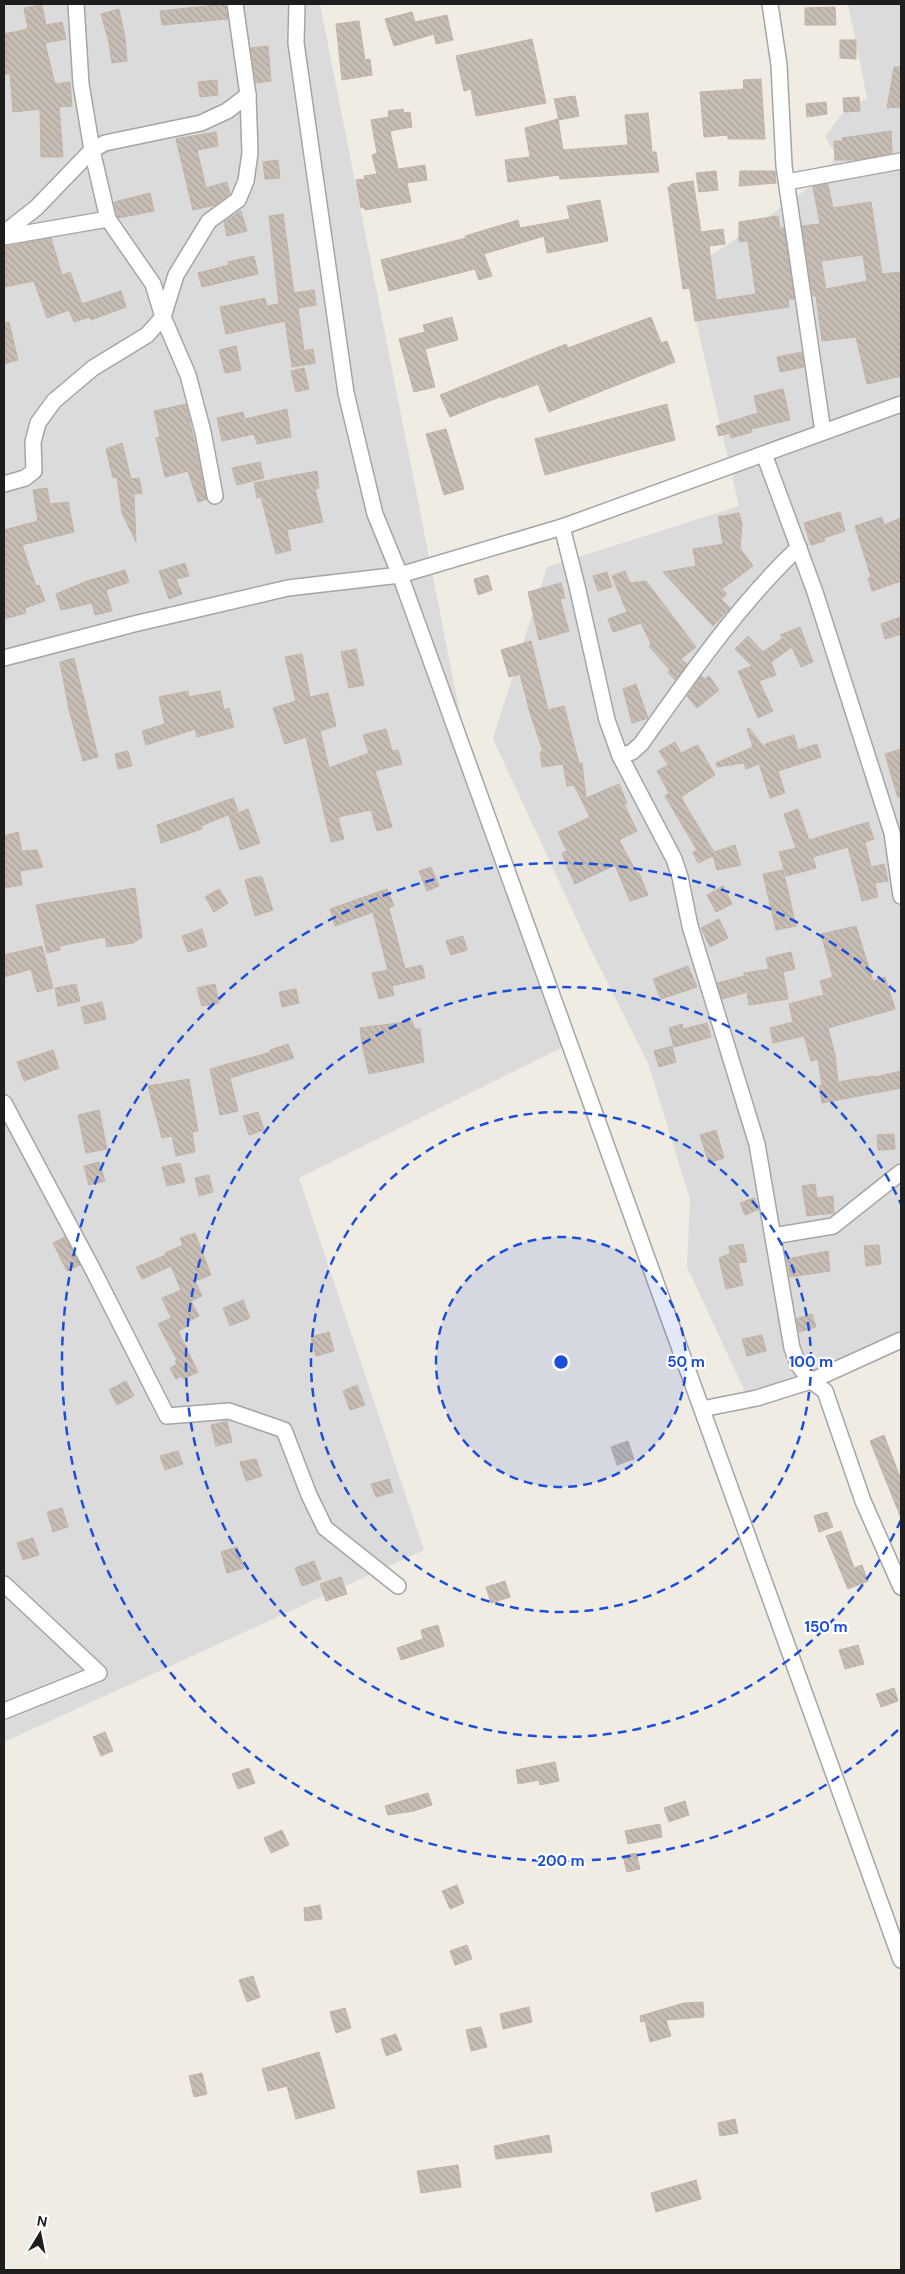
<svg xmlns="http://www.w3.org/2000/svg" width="905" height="2274" viewBox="0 0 905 2274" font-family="'DM Sans',sans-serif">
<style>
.residential{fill:#dcdbdb}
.building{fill:url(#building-back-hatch);stroke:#c3b3a4;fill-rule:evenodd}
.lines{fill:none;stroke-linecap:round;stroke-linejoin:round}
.street-casing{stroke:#a5a5a5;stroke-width:18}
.street{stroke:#fff;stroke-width:15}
.ring{fill:none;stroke:#1d4ed8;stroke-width:2.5;stroke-dasharray:9 6}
.centre{fill:#1d4ed8;stroke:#fff;stroke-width:2.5}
.ring-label{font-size:15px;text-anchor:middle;font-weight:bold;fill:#1d4ed8;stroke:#fff;stroke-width:4.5;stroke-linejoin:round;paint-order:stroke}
</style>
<defs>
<pattern id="building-back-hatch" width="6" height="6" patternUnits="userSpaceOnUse" patternTransform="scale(1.25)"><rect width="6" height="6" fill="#c8beb6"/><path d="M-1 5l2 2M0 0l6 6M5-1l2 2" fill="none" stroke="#aba39c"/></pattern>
</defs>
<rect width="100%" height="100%" fill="#f0ece3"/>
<g class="residential">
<path d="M 4,4 L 320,4 L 476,795 L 569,1044 L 299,1178 L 424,1550 L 4,1742 Z"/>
<path d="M 848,4 L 901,4 L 901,1341 L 748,1398 L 687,1267 L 690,1199 L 648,1063 L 588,944 L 493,739 L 547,567 L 739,506 L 685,274 L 823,178 L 836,155 L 825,137 L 841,115 L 867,98 Z"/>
</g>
<g class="building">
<path d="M 226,4 L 228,19 L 162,25 L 160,11 Z"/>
<path d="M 42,5 L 46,25 L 62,22 L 66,39 L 45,43 L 55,84 L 70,82 L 72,106 L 59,107 L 63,157 L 41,157 L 40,109 L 13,112 L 10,74 L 5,74 L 4,65 L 4,34 L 28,29 L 24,8 Z"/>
<path d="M 835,7 L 836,25 L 805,25 L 805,8 Z"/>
<path d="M 119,9 L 125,38 L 127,61 L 112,63 L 109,43 L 101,14 Z"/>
<path d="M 412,12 L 415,22 L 447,15 L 453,40 L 436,44 L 434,34 L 394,46 L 385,19 Z"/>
<path d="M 359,21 L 365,60 L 370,59 L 372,75 L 342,80 L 336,24 Z"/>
<path d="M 532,39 L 546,103 L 476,116 L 471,89 L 464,91 L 456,56 Z"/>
<path d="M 840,40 L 856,40 L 856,59 L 840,58 Z"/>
<path d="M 268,46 L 271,81 L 256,83 L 251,48 Z"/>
<path d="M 894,67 L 901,67 L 901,107 L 887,108 Z"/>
<path d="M 761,79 L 765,139 L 728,139 L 728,135 L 704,137 L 700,92 L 744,89 L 743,80 Z"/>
<path d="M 217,80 L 218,95 L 200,97 L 198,82 Z"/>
<path d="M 575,96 L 579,116 L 559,120 L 554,99 Z"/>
<path d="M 859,97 L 860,111 L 844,112 L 843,98 Z"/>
<path d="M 826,102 L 827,114 L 807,117 L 806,104 Z"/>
<path d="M 403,109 L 404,113 L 410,112 L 412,127 L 390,131 L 398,169 L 425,165 L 427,180 L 407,183 L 411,202 L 365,210 L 364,207 L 361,208 L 356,180 L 365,179 L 364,176 L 377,174 L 372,155 L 377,153 L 371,120 L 389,117 L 388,111 Z"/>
<path d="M 648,113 L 652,152 L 656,152 L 659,172 L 560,179 L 559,175 L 508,182 L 505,160 L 530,157 L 525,128 L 558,119 L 563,150 L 628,145 L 625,115 Z"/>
<path d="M 891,131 L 892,153 L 856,160 L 835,160 L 834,141 L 843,141 L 842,138 Z"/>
<path d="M 216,132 L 218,146 L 197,150 L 206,188 L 227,182 L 230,194 L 215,205 L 193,210 L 176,139 Z"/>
<path d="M 278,160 L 280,178 L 265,179 L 263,162 Z"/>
<path d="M 716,171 L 718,190 L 699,192 L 696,173 Z"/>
<path d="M 740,171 L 775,171 L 776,183 L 739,186 Z"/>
<path d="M 693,181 L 701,232 L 723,229 L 725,244 L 709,246 L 716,300 L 756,294 L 748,241 L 739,242 L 739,222 L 778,216 L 780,228 L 784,228 L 794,299 L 788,299 L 789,307 L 695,321 L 690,288 L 683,289 L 668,187 L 671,186 L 671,184 Z"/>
<path d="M 828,184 L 833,208 L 871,202 L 882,274 L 901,272 L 901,376 L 867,384 L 856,337 L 822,341 L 816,296 L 813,296 L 802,226 L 820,224 L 813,187 ZM 863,255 L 867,281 L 826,289 L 821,261 Z"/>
<path d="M 150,193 L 154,211 L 118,218 L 114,202 Z"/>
<path d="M 600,200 L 608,241 L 547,253 L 544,236 L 484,254 L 492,276 L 479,280 L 475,269 L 389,291 L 381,260 L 466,238 L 465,236 L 518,220 L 520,228 L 570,219 L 567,206 Z"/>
<path d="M 241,211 L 247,231 L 227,236 L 224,222 Z"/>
<path d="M 283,214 L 294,293 L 314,290 L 316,305 L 298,308 L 304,351 L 313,349 L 315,363 L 292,367 L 285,321 L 226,334 L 220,307 L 265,298 L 267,306 L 279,304 L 269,216 Z"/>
<path d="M 51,238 L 62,275 L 70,272 L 82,304 L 121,291 L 126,307 L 91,320 L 90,317 L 74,322 L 69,310 L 47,318 L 34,281 L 4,287 L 4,247 Z"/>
<path d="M 254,256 L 258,274 L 202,287 L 198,273 L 229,265 L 228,262 Z"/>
<path d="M 452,317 L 458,340 L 425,349 L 435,387 L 414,392 L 399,339 L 425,332 L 423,325 Z"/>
<path d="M 651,317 L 661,343 L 667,341 L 675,362 L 549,412 L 538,384 L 502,398 L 502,396 L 450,417 L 440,395 L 566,344 L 568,348 Z"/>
<path d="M 9,322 L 18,360 L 4,364 L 4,323 Z"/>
<path d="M 236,346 L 241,370 L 225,373 L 219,350 Z"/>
<path d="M 802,352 L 804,367 L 780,372 L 777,357 Z"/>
<path d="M 304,368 L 309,389 L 296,392 L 291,371 Z"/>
<path d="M 783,389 L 790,420 L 751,429 L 752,432 L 731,438 L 730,433 L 719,436 L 716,426 L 758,413 L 754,396 Z"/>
<path d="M 186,404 L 207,499 L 198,502 L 188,471 L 165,477 L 156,438 L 160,437 L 154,411 Z"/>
<path d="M 667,404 L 675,440 L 545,475 L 535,439 Z"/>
<path d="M 287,409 L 291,437 L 257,444 L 254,434 L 222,441 L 217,418 L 243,412 L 245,419 Z"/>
<path d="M 446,429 L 464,489 L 444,495 L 426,434 Z"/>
<path d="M 122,443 L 131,479 L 139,478 L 142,493 L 134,494 L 136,542 L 122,513 L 117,477 L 113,478 L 106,449 Z"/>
<path d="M 260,462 L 264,478 L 237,485 L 232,468 Z"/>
<path d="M 317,471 L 319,488 L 315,489 L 323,522 L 287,530 L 291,550 L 276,554 L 261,497 L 257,498 L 254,483 Z"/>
<path d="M 47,488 L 50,504 L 68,502 L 74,532 L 22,545 L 36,586 L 39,585 L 45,601 L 25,608 L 26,613 L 4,619 L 4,530 L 38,521 L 33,490 Z"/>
<path d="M 840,512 L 845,531 L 824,538 L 825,541 L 811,545 L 804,523 Z"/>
<path d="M 739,513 L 742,524 L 740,548 L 753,566 L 722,589 L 727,594 L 721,599 L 730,608 L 713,626 L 663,572 L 696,566 L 693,549 L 723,544 L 718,517 Z"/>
<path d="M 882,517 L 884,525 L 901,518 L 901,581 L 872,591 L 868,578 L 871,577 L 855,526 Z"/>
<path d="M 185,563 L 189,576 L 176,579 L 182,594 L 169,599 L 159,571 Z"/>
<path d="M 125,570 L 129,582 L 106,590 L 112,611 L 95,615 L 92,603 L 61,610 L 56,594 L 87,581 Z"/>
<path d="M 625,571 L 630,583 L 646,581 L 696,647 L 681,659 L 687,664 L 675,680 L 668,672 L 670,670 L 649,646 L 651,644 L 641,623 L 613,632 L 608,619 L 627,612 L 612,576 Z"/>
<path d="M 607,572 L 612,587 L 598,591 L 593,576 Z"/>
<path d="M 488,575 L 492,590 L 478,595 L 474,579 Z"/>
<path d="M 561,583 L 565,598 L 560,599 L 569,631 L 539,640 L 528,592 Z"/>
<path d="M 901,617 L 901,634 L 885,639 L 881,624 Z"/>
<path d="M 800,627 L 813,662 L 801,667 L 792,647 L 771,662 L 776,675 L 759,681 L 773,711 L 758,718 L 738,671 L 752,666 L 735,649 L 748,636 L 763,652 L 783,638 L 780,635 Z"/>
<path d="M 531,641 L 548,710 L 564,706 L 579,763 L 582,763 L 586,798 L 619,784 L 627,803 L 624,804 L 637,831 L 619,840 L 637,873 L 639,873 L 648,895 L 630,901 L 615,865 L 575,884 L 568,869 L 562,853 L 567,851 L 558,832 L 590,817 L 574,785 L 567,786 L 563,764 L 542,767 L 540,752 L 543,751 L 530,713 L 520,674 L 509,677 L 501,650 Z"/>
<path d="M 356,649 L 364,685 L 349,688 L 341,652 Z"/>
<path d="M 302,654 L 310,697 L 328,693 L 336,726 L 320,731 L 329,768 L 369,753 L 363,735 L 386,729 L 392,751 L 398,750 L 402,764 L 375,771 L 392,827 L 377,831 L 371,810 L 338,817 L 344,839 L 331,842 L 306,737 L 285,744 L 273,708 L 296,701 L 285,657 Z"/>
<path d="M 74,658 L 98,757 L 83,761 L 69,710 L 60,662 Z"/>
<path d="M 701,676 L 705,679 L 709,676 L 719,690 L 697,708 L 687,696 Z"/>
<path d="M 636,684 L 648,718 L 632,723 L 623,689 Z"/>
<path d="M 188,691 L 189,697 L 220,691 L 224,710 L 229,708 L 234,727 L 197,737 L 195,729 L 146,745 L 142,731 L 165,724 L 159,697 Z"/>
<path d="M 749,728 L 768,752 L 765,744 L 794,735 L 798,750 L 817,744 L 821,757 L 778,771 L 785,793 L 770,798 L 759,764 L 746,769 L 744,763 L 717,767 L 716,763 L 753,747 L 747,729 Z"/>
<path d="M 675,742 L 681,753 L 698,745 L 715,775 L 681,797 L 683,801 L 714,852 L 735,845 L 741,865 L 717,870 L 713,856 L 698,863 L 693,852 L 697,850 L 665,796 L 669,793 L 657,771 L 668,765 L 659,751 Z"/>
<path d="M 901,749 L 901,797 L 898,798 L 885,754 Z"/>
<path d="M 128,751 L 132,766 L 118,769 L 115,754 Z"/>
<path d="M 233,798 L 238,811 L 201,826 L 202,829 L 161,843 L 157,825 Z"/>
<path d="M 248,809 L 260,843 L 240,850 L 229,816 Z"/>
<path d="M 798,809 L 809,840 L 868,822 L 874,839 L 865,842 L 871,867 L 884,864 L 888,881 L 875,883 L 878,897 L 862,901 L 848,847 L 813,857 L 816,868 L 786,876 L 779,852 L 796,848 L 784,814 Z"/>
<path d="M 18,832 L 22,851 L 37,850 L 43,867 L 20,871 L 22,885 L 4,888 L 4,836 Z"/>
<path d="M 431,867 L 439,886 L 427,891 L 419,871 Z"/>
<path d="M 783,870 L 796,926 L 776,930 L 763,874 Z"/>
<path d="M 256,877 L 262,877 L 273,910 L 255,916 L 245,880 Z"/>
<path d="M 723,886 L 732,904 L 716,912 L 707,895 Z"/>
<path d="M 135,888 L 142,937 L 133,943 L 107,947 L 105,937 L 59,946 L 60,950 L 47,953 L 36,905 Z"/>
<path d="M 219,889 L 228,903 L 214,912 L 205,897 Z"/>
<path d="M 387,889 L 394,906 L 389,908 L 405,969 L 422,965 L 425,978 L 392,986 L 394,995 L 379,999 L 372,973 L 388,970 L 373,912 L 335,926 L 330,909 Z"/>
<path d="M 719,919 L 728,938 L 710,947 L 701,928 Z"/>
<path d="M 856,926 L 873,981 L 885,977 L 895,1009 L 828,1028 L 835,1055 L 838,1082 L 874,1076 L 875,1077 L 901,1071 L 901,1088 L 822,1103 L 819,1086 L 822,1085 L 818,1059 L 811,1061 L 804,1036 L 773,1043 L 770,1028 L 793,1022 L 789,1004 L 824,995 L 820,981 L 833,977 L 821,934 Z"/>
<path d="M 202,929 L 207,946 L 188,952 L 182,936 Z"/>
<path d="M 463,936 L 467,950 L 451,955 L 446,941 Z"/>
<path d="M 42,946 L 53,988 L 37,992 L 31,969 L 4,977 L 4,955 Z"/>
<path d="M 791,952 L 795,969 L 783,972 L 788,999 L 749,1005 L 747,992 L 722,999 L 717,983 L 744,976 L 744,973 L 769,969 L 766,958 Z"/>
<path d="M 688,966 L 697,987 L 661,999 L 653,979 Z"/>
<path d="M 76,984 L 80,1001 L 58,1006 L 55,988 Z"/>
<path d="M 215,984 L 219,1003 L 202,1006 L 197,988 Z"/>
<path d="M 296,989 L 299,1003 L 282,1007 L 279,992 Z"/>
<path d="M 102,1002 L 106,1019 L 85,1024 L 81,1007 Z"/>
<path d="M 412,1021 L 415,1029 L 420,1029 L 424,1062 L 369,1074 L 362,1044 L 360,1028 Z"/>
<path d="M 707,1023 L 711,1037 L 674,1047 L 669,1028 L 682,1024 L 683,1029 Z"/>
<path d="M 288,1044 L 294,1058 L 230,1078 L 238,1111 L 220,1115 L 210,1069 L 271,1052 L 270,1050 Z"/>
<path d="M 672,1046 L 676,1062 L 659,1067 L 654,1051 Z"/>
<path d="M 53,1050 L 59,1068 L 24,1081 L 17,1062 Z"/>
<path d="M 189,1079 L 198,1131 L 192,1132 L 195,1152 L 176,1156 L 172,1136 L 162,1138 L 148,1086 Z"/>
<path d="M 99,1110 L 107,1149 L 86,1153 L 78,1115 Z"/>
<path d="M 258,1112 L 264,1130 L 249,1135 L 243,1116 Z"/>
<path d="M 716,1130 L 724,1158 L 709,1163 L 700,1135 Z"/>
<path d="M 894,1134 L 895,1149 L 878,1150 L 877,1135 Z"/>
<path d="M 99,1162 L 105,1181 L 89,1185 L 84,1166 Z"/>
<path d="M 180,1163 L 185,1182 L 167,1186 L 162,1167 Z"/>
<path d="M 209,1175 L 213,1192 L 199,1196 L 195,1178 Z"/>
<path d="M 815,1184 L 817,1198 L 833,1196 L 834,1213 L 807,1216 L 802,1186 Z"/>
<path d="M 754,1198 L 759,1209 L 745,1215 L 740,1203 Z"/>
<path d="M 195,1233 L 211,1275 L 195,1281 L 202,1296 L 191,1301 L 199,1316 L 184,1324 L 186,1327 L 178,1331 L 198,1372 L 183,1379 L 182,1376 L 176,1379 L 170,1368 L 177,1364 L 175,1361 L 177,1360 L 158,1324 L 171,1318 L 162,1298 L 181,1290 L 171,1266 L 142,1279 L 136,1267 L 166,1255 L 165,1253 L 183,1245 L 180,1238 Z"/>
<path d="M 65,1237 L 80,1265 L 67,1271 L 53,1243 Z"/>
<path d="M 743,1244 L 747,1262 L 738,1263 L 743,1285 L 726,1289 L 719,1258 L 730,1254 L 729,1246 Z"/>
<path d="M 879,1245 L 881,1264 L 866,1266 L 864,1246 Z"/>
<path d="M 828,1251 L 830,1271 L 790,1277 L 787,1259 Z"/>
<path d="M 243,1300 L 250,1318 L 230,1326 L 223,1308 Z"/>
<path d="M 812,1314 L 816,1327 L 799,1332 L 796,1319 Z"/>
<path d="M 329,1332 L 334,1351 L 316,1356 L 311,1337 Z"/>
<path d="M 762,1335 L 766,1351 L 747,1356 L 742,1339 Z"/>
<path d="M 126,1381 L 134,1396 L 117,1405 L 109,1390 Z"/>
<path d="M 357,1385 L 365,1405 L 350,1410 L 343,1391 Z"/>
<path d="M 227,1421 L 232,1442 L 216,1446 L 211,1425 Z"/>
<path d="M 884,1435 L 901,1480 L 901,1518 L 870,1441 Z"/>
<path d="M 628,1441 L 634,1459 L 617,1465 L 611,1447 Z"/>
<path d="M 178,1451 L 183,1464 L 165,1470 L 160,1456 Z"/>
<path d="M 256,1459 L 262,1476 L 246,1481 L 240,1462 Z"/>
<path d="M 389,1479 L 393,1492 L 376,1497 L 371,1484 Z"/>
<path d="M 62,1508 L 68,1527 L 53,1532 L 47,1512 Z"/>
<path d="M 827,1512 L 833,1527 L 819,1532 L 814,1516 Z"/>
<path d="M 841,1531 L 854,1568 L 862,1565 L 868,1581 L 848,1589 L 826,1536 Z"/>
<path d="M 33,1538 L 39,1555 L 23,1560 L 17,1543 Z"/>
<path d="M 237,1547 L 244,1568 L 227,1573 L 221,1552 Z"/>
<path d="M 314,1561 L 321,1579 L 302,1586 L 295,1568 Z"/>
<path d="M 341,1577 L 347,1594 L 326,1601 L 320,1584 Z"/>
<path d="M 505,1581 L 510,1597 L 491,1603 L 486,1587 Z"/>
<path d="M 438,1625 L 444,1646 L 401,1660 L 397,1648 L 423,1639 L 421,1630 Z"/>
<path d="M 858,1645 L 864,1664 L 845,1669 L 839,1650 Z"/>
<path d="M 894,1688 L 898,1701 L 881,1707 L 876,1694 Z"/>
<path d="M 105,1732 L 113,1751 L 101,1756 L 93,1737 Z"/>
<path d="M 555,1762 L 559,1781 L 540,1785 L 539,1780 L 518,1784 L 516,1770 Z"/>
<path d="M 249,1768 L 255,1783 L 238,1789 L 232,1774 Z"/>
<path d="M 428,1793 L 432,1805 L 414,1811 L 388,1815 L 385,1806 Z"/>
<path d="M 685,1801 L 689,1815 L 669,1822 L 664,1808 Z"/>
<path d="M 660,1824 L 662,1837 L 628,1844 L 625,1831 Z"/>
<path d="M 282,1830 L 289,1845 L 271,1853 L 264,1838 Z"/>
<path d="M 636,1853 L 640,1869 L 627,1872 L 623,1856 Z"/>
<path d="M 457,1885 L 464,1903 L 450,1909 L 442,1891 Z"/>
<path d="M 320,1905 L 322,1919 L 305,1921 L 304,1908 Z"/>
<path d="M 467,1945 L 472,1959 L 455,1965 L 450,1951 Z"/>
<path d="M 253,1976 L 260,1997 L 247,2002 L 239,1980 Z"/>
<path d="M 703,2002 L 704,2017 L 666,2020 L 671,2036 L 650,2042 L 645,2021 L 641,2022 L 640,2016 L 684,2003 Z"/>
<path d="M 529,2007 L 532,2022 L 503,2029 L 500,2014 Z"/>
<path d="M 345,2008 L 351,2028 L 336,2033 L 330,2012 Z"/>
<path d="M 481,2027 L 487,2047 L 471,2051 L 466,2030 Z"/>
<path d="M 396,2034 L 402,2050 L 386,2056 L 381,2039 Z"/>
<path d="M 319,2052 L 335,2108 L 296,2119 L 287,2086 L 268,2091 L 262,2069 Z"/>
<path d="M 202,2073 L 207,2094 L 194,2097 L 189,2076 Z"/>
<path d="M 735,2119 L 738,2133 L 720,2136 L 718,2123 Z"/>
<path d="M 549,2135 L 552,2152 L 496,2159 L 494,2146 Z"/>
<path d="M 458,2165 L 461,2187 L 421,2193 L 417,2171 Z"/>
<path d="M 696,2180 L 701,2199 L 656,2212 L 651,2193 Z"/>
</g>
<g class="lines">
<g class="street-casing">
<g id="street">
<path d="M 76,4 L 81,84 L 92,150 L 108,219 L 153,284 L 163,317 L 188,375 L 203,432 L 215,496"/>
<path d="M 297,4 L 296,43 L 346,393 L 375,514 L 400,575 L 901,1960"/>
<path d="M 770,4 L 779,65 L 784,166 L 823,432"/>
<path d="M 787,182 L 901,161"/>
<path d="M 4,233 L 36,208 L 92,150 L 105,143 L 201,123 L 227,111 L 248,95"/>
<path d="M 4,237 L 108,219"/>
<path d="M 764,454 L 815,592 L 892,833 L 901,896"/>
<path d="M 4,484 L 25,478 L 34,471 L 33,442 L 38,423 L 54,401 L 93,368 L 147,335 L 163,317 L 176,275 L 209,221 L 238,200 L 246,181 L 250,153 L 248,95 L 235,4"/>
<path d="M 562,527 L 577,586 L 607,720 L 620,756 L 674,859 L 680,877 L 690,926 L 757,1144 L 792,1348 L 799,1366 L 811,1381 L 901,1340"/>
<path d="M 4,658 L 134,624 L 288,588 L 400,575 L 562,527 L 901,404"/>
<path d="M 620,756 L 632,752 L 641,744 C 690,675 738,605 799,547"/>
<path d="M 4,1103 L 92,1268 L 167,1416 L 229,1411 L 284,1430 L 309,1495 L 325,1528 L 398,1586"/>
<path d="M 773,1236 L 833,1226 L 901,1172"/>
<path d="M 702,1409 L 757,1398 L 811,1381 L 825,1391 L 863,1501 L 901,1587"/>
<path d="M 4,1584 L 99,1673 L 4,1711"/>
</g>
</g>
<use href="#street" class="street"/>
</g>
<circle cx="561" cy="1362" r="125" fill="#1d4ed8" fill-opacity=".12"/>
<g class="ring">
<circle cx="561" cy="1362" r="125"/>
<circle cx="561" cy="1362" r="250"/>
<path d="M901 1520A375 375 0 1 1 901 1204"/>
<path d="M898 1730A499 499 0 1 1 898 994"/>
</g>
<circle cx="561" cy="1362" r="8" class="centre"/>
<g class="ring-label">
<text x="686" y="1367">50 m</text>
<text x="811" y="1367">100 m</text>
<text x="826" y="1632">150 m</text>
<text x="561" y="1866">200 m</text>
</g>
<rect width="905" height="2274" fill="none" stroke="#1e1e1e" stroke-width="10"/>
<g transform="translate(40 2234) rotate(10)" stroke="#ffffff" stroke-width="4" paint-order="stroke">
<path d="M0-4L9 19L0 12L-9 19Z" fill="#1e1e1e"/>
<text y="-8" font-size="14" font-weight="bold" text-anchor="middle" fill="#1e1e1e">N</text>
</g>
</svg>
